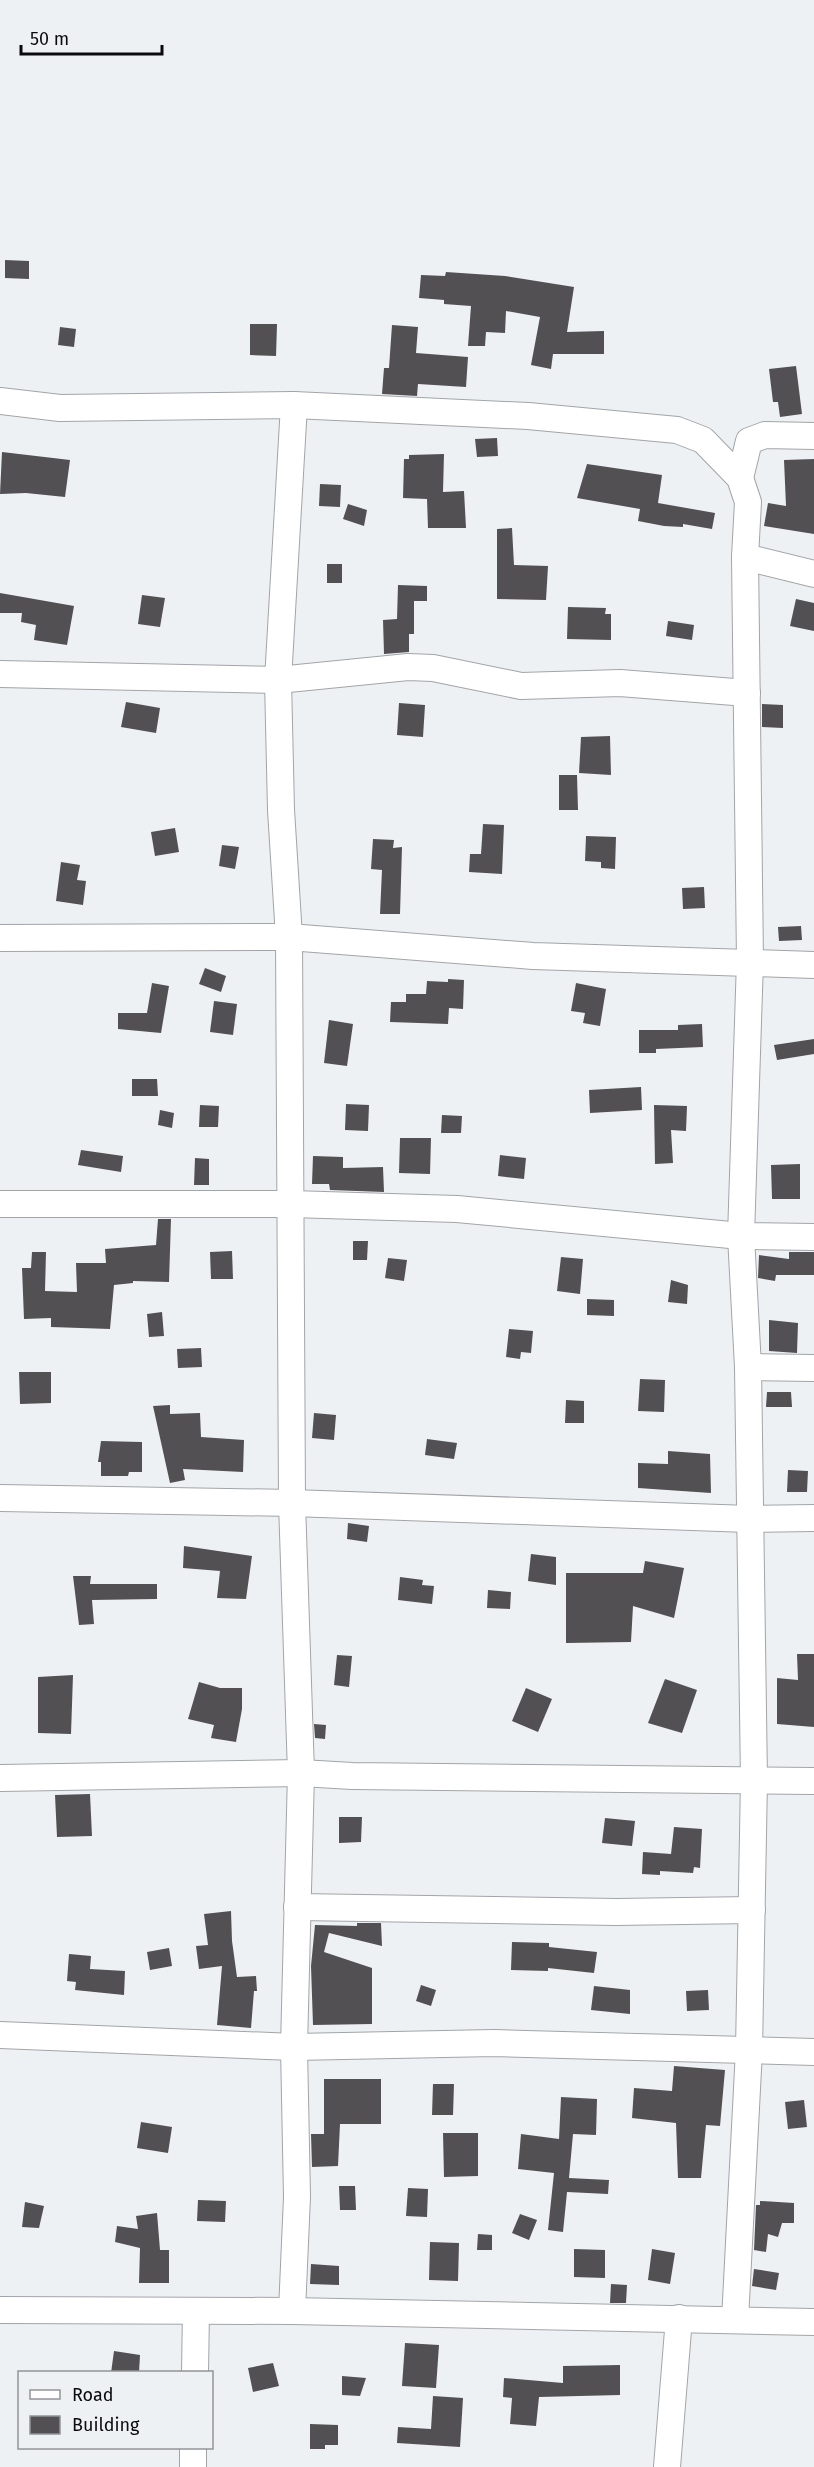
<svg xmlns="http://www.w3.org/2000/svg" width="814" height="2467" viewBox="0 0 814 2467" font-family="'Fira Sans',sans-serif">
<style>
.building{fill:#525052}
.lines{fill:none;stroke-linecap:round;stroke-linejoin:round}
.minor-casing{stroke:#a2a5a8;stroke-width:28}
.minor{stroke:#fff;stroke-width:26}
</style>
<rect width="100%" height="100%" fill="#eef1f4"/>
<g class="building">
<path d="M 5,260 L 29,261 L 29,279 L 5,278 Z"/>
<path d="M 446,272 L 505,276 L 574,287 L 567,332 L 604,331 L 604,354 L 553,354 L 551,369 L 531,365 L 540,317 L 506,311 L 505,333 L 486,332 L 485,346 L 468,346 L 471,306 L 444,304 L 444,300 L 419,298 L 421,275 L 445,276 Z"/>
<path d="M 250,324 L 277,324 L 276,356 L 250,355 Z"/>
<path d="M 392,325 L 418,327 L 416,353 L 468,357 L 466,387 L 418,384 L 417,396 L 382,394 L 384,368 L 389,368 Z"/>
<path d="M 60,327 L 76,329 L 74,347 L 58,345 Z"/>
<path d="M 796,366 L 802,414 L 780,417 L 778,402 L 773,402 L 769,369 Z"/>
<path d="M 497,438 L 498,456 L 477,457 L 475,439 Z"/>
<path d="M 2,452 L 70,460 L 65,497 L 26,493 L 0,494 Z"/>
<path d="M 444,454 L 443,492 L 464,491 L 466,528 L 428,528 L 427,499 L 403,498 L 404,459 L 409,459 L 409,455 Z"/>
<path d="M 814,459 L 814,534 L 764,526 L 768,503 L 786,506 L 784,460 Z"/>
<path d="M 587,464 L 662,475 L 658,503 L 715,513 L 712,529 L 683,524 L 683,527 L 664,526 L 638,521 L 640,509 L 577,498 Z"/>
<path d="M 320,484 L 341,485 L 340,507 L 319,506 Z"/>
<path d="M 348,504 L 367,510 L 364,526 L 343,519 Z"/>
<path d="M 512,528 L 514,565 L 548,566 L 546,600 L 497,599 L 497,529 Z"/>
<rect x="327" y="564" width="15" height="19"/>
<path d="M 398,585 L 427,586 L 427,601 L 414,601 L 414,634 L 409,634 L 409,652 L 384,654 L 383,620 L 397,619 Z"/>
<path d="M 0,593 L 74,606 L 67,645 L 34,640 L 36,625 L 21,622 L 22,613 L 0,613 Z"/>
<path d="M 142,595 L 165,598 L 160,627 L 138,624 Z"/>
<path d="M 796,599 L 814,603 L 814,631 L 790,626 Z"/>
<path d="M 568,607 L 606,608 L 605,614 L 611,614 L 611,640 L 567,639 Z"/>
<path d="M 668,621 L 694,625 L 692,640 L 666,636 Z"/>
<path d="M 126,702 L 160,708 L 156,733 L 121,727 Z"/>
<path d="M 399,703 L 425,705 L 423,737 L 397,735 Z"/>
<path d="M 762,704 L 783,705 L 783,728 L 762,727 Z"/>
<path d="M 610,736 L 611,775 L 579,773 L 581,737 Z"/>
<path d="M 559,775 L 577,775 L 578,810 L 559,810 Z"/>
<path d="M 483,824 L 504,825 L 502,874 L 469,872 L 470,854 L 481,854 Z"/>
<path d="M 175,828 L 179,852 L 155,856 L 151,832 Z"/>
<path d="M 586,836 L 616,837 L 615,869 L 601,868 L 601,862 L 585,861 Z"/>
<path d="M 373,839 L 394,840 L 393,848 L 402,847 L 400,914 L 380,914 L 382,870 L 371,869 Z"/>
<path d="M 222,845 L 239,847 L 235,869 L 219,866 Z"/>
<path d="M 61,862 L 80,865 L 77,880 L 86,881 L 83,905 L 56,901 Z"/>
<path d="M 704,887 L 705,908 L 683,909 L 682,888 Z"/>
<path d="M 801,926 L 802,940 L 779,941 L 778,927 Z"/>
<path d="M 205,968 L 226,976 L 221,992 L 199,984 Z"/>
<path d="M 448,979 L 464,980 L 463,1009 L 449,1008 L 448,1024 L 390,1022 L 391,1002 L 406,1002 L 406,994 L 426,994 L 427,981 L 448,982 Z"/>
<path d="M 152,983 L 169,986 L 161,1033 L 118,1029 L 118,1013 L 147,1013 Z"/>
<path d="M 576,983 L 606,989 L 600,1026 L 583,1023 L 585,1013 L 571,1011 Z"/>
<path d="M 214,1001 L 237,1004 L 233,1035 L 210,1032 Z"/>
<path d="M 329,1020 L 353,1024 L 347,1066 L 324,1063 Z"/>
<path d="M 702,1024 L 703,1047 L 656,1049 L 656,1053 L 639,1053 L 639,1030 L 678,1030 L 678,1025 Z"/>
<path d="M 814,1039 L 814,1054 L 777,1060 L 774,1045 Z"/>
<path d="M 132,1079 L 157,1079 L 158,1096 L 132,1096 Z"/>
<path d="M 641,1087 L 642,1110 L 590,1113 L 589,1090 Z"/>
<path d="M 346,1104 L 369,1105 L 368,1131 L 345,1130 Z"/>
<path d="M 200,1105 L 219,1106 L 218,1127 L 199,1127 Z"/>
<path d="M 654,1105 L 687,1106 L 686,1131 L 671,1130 L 673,1163 L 655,1164 Z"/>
<path d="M 160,1110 L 174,1113 L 172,1128 L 158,1125 Z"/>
<path d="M 442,1115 L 462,1116 L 461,1133 L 441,1133 Z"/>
<path d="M 400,1138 L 431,1138 L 430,1174 L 399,1173 Z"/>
<path d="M 81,1150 L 123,1156 L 121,1172 L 78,1165 Z"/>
<path d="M 500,1155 L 526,1158 L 524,1179 L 498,1176 Z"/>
<path d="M 313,1156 L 343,1157 L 343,1168 L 383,1167 L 384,1192 L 330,1190 L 329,1184 L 312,1184 Z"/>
<path d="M 195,1158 L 209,1159 L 209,1185 L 194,1185 Z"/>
<path d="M 800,1164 L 800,1199 L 772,1199 L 771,1165 Z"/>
<path d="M 158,1219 L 171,1219 L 169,1282 L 133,1281 L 133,1283 L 114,1285 L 110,1329 L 51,1327 L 51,1318 L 24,1319 L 22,1268 L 31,1268 L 32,1252 L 46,1252 L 45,1291 L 77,1292 L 76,1263 L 106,1263 L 105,1249 L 156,1245 Z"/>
<path d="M 353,1241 L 368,1241 L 367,1260 L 353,1260 Z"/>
<path d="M 232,1251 L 233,1279 L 211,1279 L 210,1252 Z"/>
<path d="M 789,1252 L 814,1252 L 814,1275 L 776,1275 L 775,1281 L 758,1278 L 759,1255 L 789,1259 Z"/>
<path d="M 561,1257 L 583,1259 L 580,1294 L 557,1291 Z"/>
<path d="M 388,1258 L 407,1260 L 404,1281 L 385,1278 Z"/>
<path d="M 671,1280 L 688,1285 L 687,1304 L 668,1302 Z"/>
<path d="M 587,1299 L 614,1300 L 614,1316 L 587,1315 Z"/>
<path d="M 162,1312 L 164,1336 L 149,1337 L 147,1314 Z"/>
<path d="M 769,1320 L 798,1323 L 797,1353 L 769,1351 Z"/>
<path d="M 509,1329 L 533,1331 L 531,1353 L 521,1352 L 520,1359 L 506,1357 Z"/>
<path d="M 201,1348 L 202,1367 L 178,1368 L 177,1349 Z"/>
<path d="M 19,1372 L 51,1372 L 51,1403 L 20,1404 Z"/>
<path d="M 640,1379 L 665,1380 L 664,1412 L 638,1411 Z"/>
<path d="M 767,1392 L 791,1392 L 792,1407 L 766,1407 Z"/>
<path d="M 566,1400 L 584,1401 L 584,1423 L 565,1423 Z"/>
<path d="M 170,1405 L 170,1414 L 200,1413 L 201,1437 L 244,1440 L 243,1472 L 183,1469 L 185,1480 L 170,1483 L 153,1406 Z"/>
<path d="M 314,1413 L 336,1415 L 334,1440 L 312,1438 Z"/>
<path d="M 427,1439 L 457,1443 L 454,1459 L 425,1455 Z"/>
<path d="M 101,1441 L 142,1442 L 142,1472 L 129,1472 L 128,1476 L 101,1476 L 101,1462 L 98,1462 Z"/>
<path d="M 668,1451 L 710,1454 L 711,1493 L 638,1488 L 638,1463 L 668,1464 Z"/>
<path d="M 788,1470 L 808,1471 L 807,1492 L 787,1492 Z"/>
<path d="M 348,1523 L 369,1526 L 367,1542 L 347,1539 Z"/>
<path d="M 184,1546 L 252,1556 L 246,1599 L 217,1598 L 220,1571 L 183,1568 Z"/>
<path d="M 531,1554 L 556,1557 L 556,1585 L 528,1581 Z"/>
<path d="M 645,1561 L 684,1568 L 674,1618 L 633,1606 L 631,1642 L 566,1643 L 566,1573 L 643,1573 Z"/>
<path d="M 73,1576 L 91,1576 L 90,1584 L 157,1584 L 157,1599 L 92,1600 L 94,1624 L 79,1625 Z"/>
<path d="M 400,1577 L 423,1580 L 422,1585 L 434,1586 L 432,1604 L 398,1600 Z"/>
<path d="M 488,1590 L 511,1592 L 510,1609 L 487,1608 Z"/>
<path d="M 797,1654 L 814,1654 L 814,1727 L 777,1724 L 777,1678 L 798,1680 Z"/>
<path d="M 337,1655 L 352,1656 L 349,1687 L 334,1685 Z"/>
<path d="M 73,1675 L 71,1734 L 38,1733 L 38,1677 Z"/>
<path d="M 665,1679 L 697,1690 L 682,1733 L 648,1723 Z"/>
<path d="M 199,1682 L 220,1688 L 242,1688 L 242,1709 L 236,1742 L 211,1738 L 214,1725 L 188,1719 Z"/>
<path d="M 526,1688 L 552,1699 L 538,1732 L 512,1721 Z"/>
<path d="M 314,1724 L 326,1725 L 325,1739 L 315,1738 Z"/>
<path d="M 90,1794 L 92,1836 L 57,1837 L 55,1795 Z"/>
<path d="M 339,1817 L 362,1817 L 361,1842 L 339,1843 Z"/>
<path d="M 605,1818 L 635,1821 L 632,1846 L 602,1843 Z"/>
<path d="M 674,1827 L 702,1829 L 700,1868 L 694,1867 L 693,1873 L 660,1871 L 660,1875 L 642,1874 L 643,1852 L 671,1854 Z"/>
<path d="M 231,1911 L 232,1941 L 237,1977 L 256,1976 L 257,1991 L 254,1991 L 251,2028 L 217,2025 L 222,1966 L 199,1969 L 196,1946 L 208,1945 L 204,1914 Z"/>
<path d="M 357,1923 L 381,1923 L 382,1946 L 329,1933 L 324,1952 L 372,1968 L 372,2024 L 313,2025 L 311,1966 L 315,1925 L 357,1926 Z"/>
<path d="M 512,1942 L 549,1943 L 549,1947 L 597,1952 L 594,1973 L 548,1968 L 548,1971 L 511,1970 Z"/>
<path d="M 169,1948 L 172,1966 L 150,1970 L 147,1952 Z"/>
<path d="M 69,1954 L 91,1956 L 90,1969 L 125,1971 L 124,1995 L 75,1990 L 76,1982 L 67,1981 Z"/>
<path d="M 421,1985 L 436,1990 L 431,2006 L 416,2001 Z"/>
<path d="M 594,1986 L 630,1990 L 630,2014 L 591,2010 Z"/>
<path d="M 708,1990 L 709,2010 L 687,2011 L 686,1991 Z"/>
<path d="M 674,2066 L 725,2070 L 720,2126 L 706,2125 L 701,2178 L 678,2178 L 676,2123 L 632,2118 L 634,2088 L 672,2091 Z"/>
<path d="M 324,2079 L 381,2079 L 381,2124 L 340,2124 L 338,2166 L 312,2167 L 311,2134 L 324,2134 Z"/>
<path d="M 433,2084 L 454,2084 L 453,2115 L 432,2115 Z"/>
<path d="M 561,2097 L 597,2099 L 596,2135 L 573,2134 L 569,2178 L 609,2180 L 608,2194 L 567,2192 L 563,2232 L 548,2230 L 554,2173 L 518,2169 L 521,2134 L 559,2139 Z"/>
<path d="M 804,2100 L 807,2127 L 788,2129 L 785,2102 Z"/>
<path d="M 141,2122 L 172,2127 L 168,2153 L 137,2148 Z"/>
<path d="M 443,2133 L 478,2133 L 478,2176 L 444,2177 Z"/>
<path d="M 339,2186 L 355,2186 L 356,2210 L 340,2210 Z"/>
<path d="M 408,2188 L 428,2189 L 427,2217 L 406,2216 Z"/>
<path d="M 198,2200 L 226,2201 L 225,2222 L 197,2221 Z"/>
<path d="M 760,2201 L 794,2203 L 794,2223 L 782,2223 L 778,2237 L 768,2234 L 766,2252 L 754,2250 L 756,2205 L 760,2205 Z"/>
<path d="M 25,2202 L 44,2206 L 39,2228 L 22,2227 Z"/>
<path d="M 157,2213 L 160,2250 L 169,2250 L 169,2283 L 139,2283 L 140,2248 L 115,2242 L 117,2226 L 138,2229 L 136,2216 Z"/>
<path d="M 520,2214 L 537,2220 L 529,2240 L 512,2233 Z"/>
<path d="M 478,2234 L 492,2235 L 492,2250 L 477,2250 Z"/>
<path d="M 430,2242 L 459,2243 L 458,2281 L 429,2280 Z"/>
<path d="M 574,2249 L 605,2250 L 605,2278 L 574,2277 Z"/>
<path d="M 652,2249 L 675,2253 L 670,2284 L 648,2280 Z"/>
<path d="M 311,2264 L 339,2266 L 339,2285 L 310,2284 Z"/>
<path d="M 754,2269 L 779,2273 L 776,2290 L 752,2286 Z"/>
<path d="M 611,2284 L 627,2285 L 626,2303 L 610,2303 Z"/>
<path d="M 405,2343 L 439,2345 L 436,2388 L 402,2386 Z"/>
<path d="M 114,2351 L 140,2355 L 139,2373 L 111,2373 Z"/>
<path d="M 273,2363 L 279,2386 L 253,2392 L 248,2368 Z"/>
<path d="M 620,2365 L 620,2395 L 539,2397 L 536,2426 L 510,2424 L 512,2398 L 503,2397 L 504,2378 L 563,2383 L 563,2366 Z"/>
<path d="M 342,2376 L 366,2378 L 360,2396 L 342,2395 Z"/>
<path d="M 433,2396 L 463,2398 L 460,2447 L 397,2443 L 398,2427 L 431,2429 Z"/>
<path d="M 310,2424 L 338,2425 L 338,2445 L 325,2445 L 325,2449 L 310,2449 Z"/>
</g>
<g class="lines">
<g class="minor-casing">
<g id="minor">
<path d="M 0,401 L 60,408 L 294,405 L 528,416 L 677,430 L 703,440 L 740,478 L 748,502 L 745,557 L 750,961 L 741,1236 L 748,1367 L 754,1780 L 749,2050 L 735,2320"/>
<path d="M 740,478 L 749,441 L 765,435 L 814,436"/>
<path d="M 745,557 L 814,574"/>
<path d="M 0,674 L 278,680 L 408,667 L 433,668 L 521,686 L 620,683 L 747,693"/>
<path d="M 0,938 L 289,937 L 533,956 L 814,965"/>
<path d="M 0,1204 L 291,1204 L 457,1209 L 741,1236 L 814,1237"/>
<path d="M 748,1367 L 814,1368"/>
<path d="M 0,1498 L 292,1503 L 749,1519 L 814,1518"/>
<path d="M 0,1778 L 301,1773 L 352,1776 L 814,1781"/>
<path d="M 297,1907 L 616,1912 L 752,1910"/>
<path d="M 0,2035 L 294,2047 L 494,2043 L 814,2052"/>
<path d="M 0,2310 L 292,2311 L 814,2322"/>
<path d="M 292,2311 L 297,2197 L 294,2047 L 301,1773 L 292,1503 L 289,937 L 281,810 L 278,680 L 294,405"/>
<path d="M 195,2372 L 196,2311"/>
<path d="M 193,2467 L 193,2448"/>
<path d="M 667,2467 L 679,2318"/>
</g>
</g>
<use href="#minor" class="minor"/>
</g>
<rect x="18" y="2371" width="195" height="78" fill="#eef1f4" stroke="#939598" stroke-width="1.5"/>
<rect x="30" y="2390" width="30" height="9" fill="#ffffff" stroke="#939598" stroke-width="1.5"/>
<text x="72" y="2401" font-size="18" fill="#0b0b0d">Road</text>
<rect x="30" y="2416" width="30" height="18" fill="#525052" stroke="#939598" stroke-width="1.5"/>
<text x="72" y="2431" font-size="18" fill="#0b0b0d">Building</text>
<path d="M21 45v9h141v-9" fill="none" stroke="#0b0b0d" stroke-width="3"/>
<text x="30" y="45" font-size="18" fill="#0b0b0d" stroke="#eef1f4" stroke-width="4.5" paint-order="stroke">50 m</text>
</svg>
